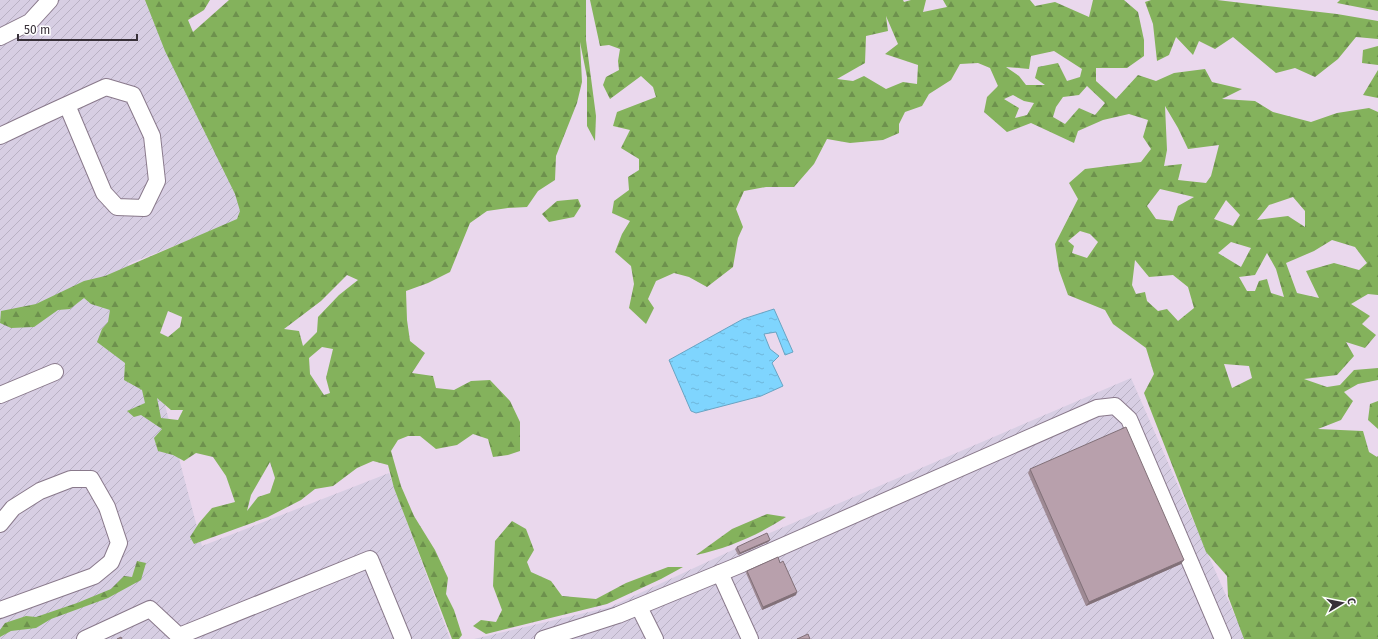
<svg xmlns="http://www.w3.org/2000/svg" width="1378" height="639" viewBox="0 0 1378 639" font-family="'Fira Sans',sans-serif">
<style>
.industrial{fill:url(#industrial-furrows)}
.forest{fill:url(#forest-firs);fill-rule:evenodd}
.water{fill:url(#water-ripples);stroke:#69a4c3}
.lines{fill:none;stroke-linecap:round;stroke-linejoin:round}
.minor-casing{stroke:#89798b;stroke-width:18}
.minor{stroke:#fff;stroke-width:16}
.wall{fill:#9e8a94}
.shaded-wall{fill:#817078}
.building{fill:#b8a0ac;stroke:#817078}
</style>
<defs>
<pattern id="industrial-furrows" width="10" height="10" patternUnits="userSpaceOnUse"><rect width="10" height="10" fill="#d7cee3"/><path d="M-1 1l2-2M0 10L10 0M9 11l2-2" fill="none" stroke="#b9b1c4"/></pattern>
<pattern id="forest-firs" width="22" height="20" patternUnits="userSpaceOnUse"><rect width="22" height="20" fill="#84b25c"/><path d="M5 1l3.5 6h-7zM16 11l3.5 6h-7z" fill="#6d914d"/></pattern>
<pattern id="water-ripples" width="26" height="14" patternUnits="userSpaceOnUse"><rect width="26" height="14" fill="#7fd5fe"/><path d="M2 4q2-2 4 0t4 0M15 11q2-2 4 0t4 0" fill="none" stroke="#6eb7da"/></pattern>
</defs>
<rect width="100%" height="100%" fill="#ead8ed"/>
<g class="industrial">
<path d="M 0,0 L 149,0 L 248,217 L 128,264 L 202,546 L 389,473 L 450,639 L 0,639 Z"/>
<path d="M 1131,378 L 1245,639 L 474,639 L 610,607 L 765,535 Z"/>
</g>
<g class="forest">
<path d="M 145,0 L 210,0 L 204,10 L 188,20 L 193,32 L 229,0 L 586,0 L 586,40 L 596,116 L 595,141 L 587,126 L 587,77 L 580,42 L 582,82 L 577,103 L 556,156 L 555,180 L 538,191 L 527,207 L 508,208 L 487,211 L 470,223 L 450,272 L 428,283 L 406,291 L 407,320 L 410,341 L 425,353 L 412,373 L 433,376 L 436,388 L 454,390 L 471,381 L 490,380 L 510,401 L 520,422 L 520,451 L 508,455 L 493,457 L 488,439 L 473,434 L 457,445 L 436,449 L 420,436 L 408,436 L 398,440 L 391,451 L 401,486 L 414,516 L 435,550 L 448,578 L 446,594 L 454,610 L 462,635 L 459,639 L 452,639 L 394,488 L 388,465 L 373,461 L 357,468 L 333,486 L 315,489 L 301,500 L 268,517 L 194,544 L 190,537 L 199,523 L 212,508 L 235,502 L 226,476 L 213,457 L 196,453 L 184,461 L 173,455 L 158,451 L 154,438 L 162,429 L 141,415 L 134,417 L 127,411 L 145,403 L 142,390 L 124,380 L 125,363 L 97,342 L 102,329 L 108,322 L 110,310 L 91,304 L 84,298 L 70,309 L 58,310 L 34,327 L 11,328 L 0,323 L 1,311 L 36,304 L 84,281 L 105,276 L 237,219 L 240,211 L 235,194 L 165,51 ZM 347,275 L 358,280 L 339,295 L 318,317 L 317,332 L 303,346 L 299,331 L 284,329 L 321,301 ZM 168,311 L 182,317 L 180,327 L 168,337 L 160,333 ZM 322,347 L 333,349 L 326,378 L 330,393 L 324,395 L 310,374 L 309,358 ZM 157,398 L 171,410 L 183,410 L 178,420 L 161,418 ZM 270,462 L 275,478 L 270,493 L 258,497 L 247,511 L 251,495 Z"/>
<path d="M 590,0 L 903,0 L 904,2 L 911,0 L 926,0 L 923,12 L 947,7 L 943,0 L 1030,0 L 1035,6 L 1055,2 L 1089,17 L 1093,0 L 1124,0 L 1138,12 L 1144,40 L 1144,56 L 1127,68 L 1096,68 L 1096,81 L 1116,99 L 1138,75 L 1156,81 L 1174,73 L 1205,69 L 1212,82 L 1242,89 L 1222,99 L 1255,101 L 1273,112 L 1311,122 L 1337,113 L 1369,108 L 1378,112 L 1378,295 L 1368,294 L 1351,304 L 1370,316 L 1362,324 L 1376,335 L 1365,348 L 1346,342 L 1354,356 L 1337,375 L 1304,379 L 1327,387 L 1340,385 L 1354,370 L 1378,368 L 1378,380 L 1358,384 L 1344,392 L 1353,401 L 1341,420 L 1318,429 L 1363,431 L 1369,452 L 1377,457 L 1378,456 L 1378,639 L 1244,639 L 1228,596 L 1227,576 L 1206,552 L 1144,393 L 1154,374 L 1146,348 L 1113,324 L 1105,310 L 1068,295 L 1059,270 L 1055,244 L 1078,199 L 1069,183 L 1085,169 L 1141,162 L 1151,149 L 1143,137 L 1148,120 L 1129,114 L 1103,120 L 1078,131 L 1074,143 L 1031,123 L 1007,132 L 984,112 L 987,97 L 998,86 L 990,68 L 978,63 L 960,64 L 951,80 L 929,94 L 922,106 L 905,112 L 899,124 L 899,133 L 883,140 L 850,143 L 827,139 L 814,164 L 794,187 L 766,187 L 744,191 L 736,209 L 743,227 L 738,238 L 733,267 L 707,287 L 689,277 L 674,273 L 656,281 L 648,299 L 654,308 L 646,324 L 629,308 L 634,284 L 631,266 L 615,252 L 622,234 L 630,221 L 612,213 L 614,201 L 629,190 L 628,177 L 639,170 L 639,159 L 621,148 L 630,130 L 613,126 L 617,112 L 656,97 L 653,87 L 641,76 L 610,99 L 603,85 L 606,77 L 619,70 L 618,61 L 620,49 L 609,45 L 600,46 ZM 886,16 L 898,44 L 885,54 L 918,65 L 917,84 L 903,82 L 886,89 L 864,76 L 853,81 L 837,79 L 865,63 L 866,36 L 888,31 ZM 1054,51 L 1082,69 L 1080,77 L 1067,81 L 1058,63 L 1038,67 L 1035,78 L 1045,85 L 1026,85 L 1019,76 L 1006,67 L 1029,69 L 1031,56 ZM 1087,86 L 1105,103 L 1095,115 L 1079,108 L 1065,124 L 1053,117 L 1056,107 L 1063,97 L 1079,95 ZM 1013,95 L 1024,101 L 1034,103 L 1027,115 L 1015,118 L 1019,108 L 1004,99 ZM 1165,106 L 1178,128 L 1188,149 L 1219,145 L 1211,176 L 1206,183 L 1178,180 L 1182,164 L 1164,166 L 1167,150 ZM 1160,189 L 1194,197 L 1178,206 L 1173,221 L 1156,219 L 1147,206 ZM 1293,197 L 1305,211 L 1305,227 L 1288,216 L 1257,220 L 1269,205 ZM 1226,200 L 1240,215 L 1233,226 L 1214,219 ZM 1080,231 L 1090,234 L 1098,242 L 1087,258 L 1072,253 L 1074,246 L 1068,241 ZM 1332,240 L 1355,247 L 1367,263 L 1359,270 L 1334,263 L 1306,271 L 1319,298 L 1297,293 L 1286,263 L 1314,251 ZM 1231,242 L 1251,248 L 1241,267 L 1218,253 ZM 1267,253 L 1276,269 L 1284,297 L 1271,293 L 1267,279 L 1259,281 L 1255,291 L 1247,291 L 1239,277 L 1255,275 ZM 1135,260 L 1149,277 L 1173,275 L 1188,287 L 1194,308 L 1178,321 L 1167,309 L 1158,311 L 1147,301 L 1145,292 L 1136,294 L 1132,285 ZM 1224,364 L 1249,366 L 1252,378 L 1232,388 Z"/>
<path d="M 1151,0 L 1217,0 L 1337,14 L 1378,21 L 1378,39 L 1356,37 L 1338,59 L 1315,77 L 1295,68 L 1276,73 L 1233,37 L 1215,49 L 1199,41 L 1193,55 L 1176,37 L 1169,55 L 1157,61 L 1153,24 L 1145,2 Z"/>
<path d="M 1340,0 L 1378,0 L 1378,11 L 1337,3 Z"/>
<path d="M 1378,46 L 1378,65 L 1362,63 L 1363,50 Z"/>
<path d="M 1378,70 L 1378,98 L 1363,95 Z"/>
<path d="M 578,199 L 581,206 L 574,217 L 549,222 L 542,214 L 557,201 Z"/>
<path d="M 1378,401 L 1378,429 L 1368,420 L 1370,404 Z"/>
<path d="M 767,514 L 786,517 C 758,535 728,548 696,555 L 732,529 Z"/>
<path d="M 512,521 L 526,529 L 534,550 L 527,562 L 531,572 L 551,581 L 562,596 L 596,599 L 626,583 L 668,567 L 683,567 L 661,579 L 607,604 L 486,634 L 473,626 L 481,620 L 496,622 L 502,610 L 493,586 L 495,541 Z"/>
<path d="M 137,561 L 146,563 L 141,580 L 108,598 L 51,619 L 36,628 L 11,631 L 0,637 L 0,630 L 5,623 L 26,616 L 36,617 L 77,603 L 111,589 L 124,576 L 132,577 Z"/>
</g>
<path class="water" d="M 774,309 L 793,352 L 785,355 L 776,332 L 764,334 L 770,349 L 779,356 L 772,363 L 783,386 L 761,396 L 696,413 L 691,411 L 669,360 L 743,319 Z"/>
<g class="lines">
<g class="minor-casing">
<g id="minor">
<path d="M 0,37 L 30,22 L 50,0"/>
<path d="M 0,136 C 35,119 71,103 106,87 L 133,95 L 152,136 L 157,181 L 144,208 L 117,207 L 104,193 L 67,105"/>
<path d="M 0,395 L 55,372"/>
<path d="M 0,524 L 13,508 L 40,491 L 71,479 L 91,479 L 107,507 L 119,543 L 111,562 L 94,576 L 0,610"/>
<path d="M 720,573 L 750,639"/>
<path d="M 639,607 L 655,639"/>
<path d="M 85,639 L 150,609 L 179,636 L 370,559 L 403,639"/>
<path d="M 543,639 L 618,615 L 742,564 L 1097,408 L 1115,406 L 1129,419 L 1223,639"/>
</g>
</g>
<use href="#minor" class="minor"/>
</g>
<g class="wall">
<path d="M 1030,469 L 1181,564 L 1086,606 L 1028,473 Z"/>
<path d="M 770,540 L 768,542 L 738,555 L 735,549 L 737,547 Z"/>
<path d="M 747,571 L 796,595 L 762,610 L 746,573 Z"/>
</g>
<g class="shaded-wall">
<path d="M 770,540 L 768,542 L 738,555 L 740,553 Z"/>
<path d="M 1184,560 L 1181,564 L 1086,606 L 1089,602 Z"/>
<path d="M 797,592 L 796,595 L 762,610 L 763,607 Z"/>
</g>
<g class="building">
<path d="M 1126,427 L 1184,560 L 1089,602 L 1030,469 Z"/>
<path d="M 767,533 L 770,540 L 740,553 L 737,547 Z"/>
<path d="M 778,557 L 780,563 L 783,561 L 797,592 L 763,607 L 747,571 Z"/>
<path d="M 808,634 L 810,639 L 797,639 Z"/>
<path d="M 121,637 L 122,639 L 117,639 Z"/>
</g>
<g transform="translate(1342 603) rotate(80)" stroke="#ffffff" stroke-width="3" paint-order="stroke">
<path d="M0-3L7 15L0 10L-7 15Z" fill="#373038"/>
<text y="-6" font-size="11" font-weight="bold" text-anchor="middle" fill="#373038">С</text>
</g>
<path d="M18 34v6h119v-6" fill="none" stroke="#373038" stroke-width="2"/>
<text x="24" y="34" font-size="12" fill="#373038" stroke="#ffffff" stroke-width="3" paint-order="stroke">50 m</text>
</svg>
